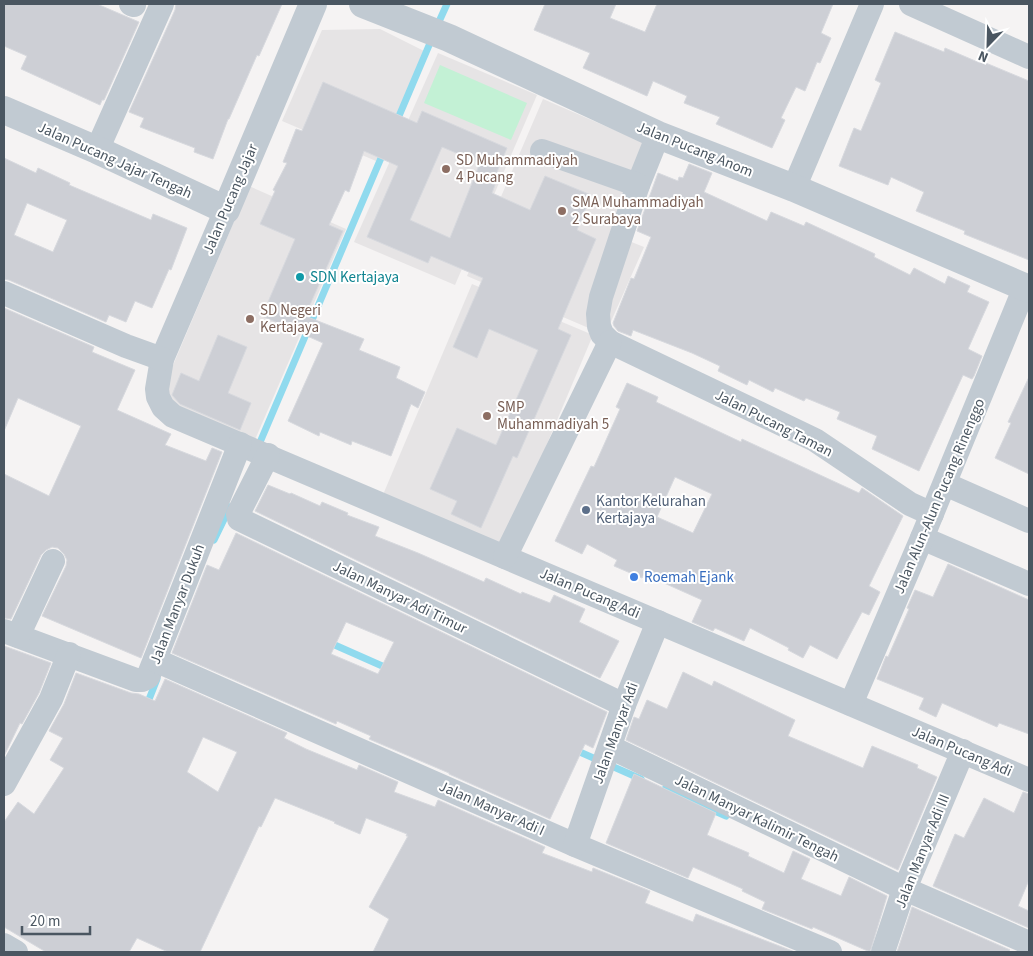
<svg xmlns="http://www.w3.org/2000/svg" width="1033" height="956" viewBox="0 0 1033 956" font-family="'Source Sans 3',sans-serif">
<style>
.education{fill:#e6e4e5}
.green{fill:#c3f1d5}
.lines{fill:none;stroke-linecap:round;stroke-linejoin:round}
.stream{stroke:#90daee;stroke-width:7}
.building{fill:#cdcfd5;stroke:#d7d9de;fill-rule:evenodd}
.minor{stroke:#c1cad2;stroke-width:24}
.tertiary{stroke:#c1cad2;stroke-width:28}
.education-dot{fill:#8d6e63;stroke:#fff;stroke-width:2}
.culture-dot{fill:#0f9aa8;stroke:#fff;stroke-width:2}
.service-dot{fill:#5c6f8a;stroke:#fff;stroke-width:2}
.shop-dot{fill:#3f7fe0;stroke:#fff;stroke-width:2}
.labels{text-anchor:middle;stroke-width:4;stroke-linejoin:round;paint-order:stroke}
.street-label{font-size:15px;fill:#4a5661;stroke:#fff}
.education-label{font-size:15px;fill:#785e54;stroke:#fff;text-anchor:start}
.culture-label{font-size:15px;fill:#0d838f;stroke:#fff;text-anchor:start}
.service-label{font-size:15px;fill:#4e5e75;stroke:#fff;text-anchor:start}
.shop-label{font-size:15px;fill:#366cbe;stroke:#fff;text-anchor:start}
</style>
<rect width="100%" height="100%" fill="#f5f3f3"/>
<g class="education">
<path d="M 380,29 L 424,51 L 376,161 L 282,121 L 322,30 Z"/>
<path d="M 438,53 L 537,95 L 455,285 L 354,242 Z"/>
<path d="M 543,99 L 656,148 L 619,237 L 644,247 L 605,335 L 467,276 Z"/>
<path d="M 249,186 L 346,229 L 251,449 L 154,410 Z"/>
<path d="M 472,284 L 593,335 L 503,548 L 382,497 Z"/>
</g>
<path class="green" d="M 440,65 L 527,103 L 511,140 L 424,103 Z"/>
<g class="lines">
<g class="stream">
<path d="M 437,26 L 447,4"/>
<path d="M 396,123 L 433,36"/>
<path d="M 258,447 L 384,151"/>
<path d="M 214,540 L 230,507"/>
<path d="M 328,642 L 389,669"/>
<path d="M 146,707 L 157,679"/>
<path d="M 573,749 L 641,779"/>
<path d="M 665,789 L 726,816"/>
</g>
</g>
<g class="building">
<path d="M 4,4 L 97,4 L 139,22 L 104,100 L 102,100 L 100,105 L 21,69 L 27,56 L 4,46 Z"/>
<path d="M 176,4 L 282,4 L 259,56 L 257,55 L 229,119 L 228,119 L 213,159 L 194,152 L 195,148 L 140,127 L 144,118 L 129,112 L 175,10 Z"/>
<path d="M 545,4 L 616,4 L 610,18 L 645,32 L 657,4 L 833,4 L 821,33 L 831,38 L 820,63 L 817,62 L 805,91 L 796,87 L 781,118 L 785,120 L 772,148 L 716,124 L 720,117 L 684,103 L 687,96 L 653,81 L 647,96 L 583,68 L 590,53 L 534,30 Z"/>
<path d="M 895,32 L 944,52 L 945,48 L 980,63 L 981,61 L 1029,81 L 1029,260 L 964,234 L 965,231 L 916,211 L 924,192 L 891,177 L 888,185 L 839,166 L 854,128 L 861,131 L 881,83 L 875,80 Z"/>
<path d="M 323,82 L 417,123 L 422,111 L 507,148 L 492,184 L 495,185 L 492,193 L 530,210 L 545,176 L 591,195 L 577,230 L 596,239 L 558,329 L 571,335 L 517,458 L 513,456 L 481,528 L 451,514 L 457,501 L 430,489 L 457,428 L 496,445 L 538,350 L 489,329 L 477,358 L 453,347 L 483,278 L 431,256 L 428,263 L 367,237 L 398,166 L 364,151 L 349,192 L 345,190 L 329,225 L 343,231 L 305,316 L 364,339 L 359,350 L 400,367 L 396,378 L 425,392 L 418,408 L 411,404 L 391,456 L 352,441 L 351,445 L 320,432 L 319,436 L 288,421 L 323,343 L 262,316 L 295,239 L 260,224 L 275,191 L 273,190 L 287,163 L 283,162 L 296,129 L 302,131 ZM 442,147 L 480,163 L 450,238 L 410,220 Z"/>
<path d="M 4,158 L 36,173 L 38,168 L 70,183 L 69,185 L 151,220 L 153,214 L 187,228 L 171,270 L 169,269 L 152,308 L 135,301 L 126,322 L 109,315 L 106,322 L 9,280 L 4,279 ZM 27,203 L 67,220 L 53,252 L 14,235 Z"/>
<path d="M 689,164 L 712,173 L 704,192 L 767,221 L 771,212 L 804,226 L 806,222 L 875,254 L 874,257 L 910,275 L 914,268 L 945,284 L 948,276 L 970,286 L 967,292 L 989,302 L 968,349 L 982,356 L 974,376 L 972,379 L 963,375 L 919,471 L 872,449 L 877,436 L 837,419 L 840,412 L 806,398 L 804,401 L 775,388 L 773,392 L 749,380 L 747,385 L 718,371 L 720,366 L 692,353 L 633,330 L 631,336 L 618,331 L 614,326 L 613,323 L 631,278 L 634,279 L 651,237 L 637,231 L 658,173 L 678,181 L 679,177 L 683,178 Z"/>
<path d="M 4,308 L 94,347 L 92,352 L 135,370 L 117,410 L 171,434 L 165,445 L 206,461 L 212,448 L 222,452 L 141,658 L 42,616 L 66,566 L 67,560 L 64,554 L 58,548 L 52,547 L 46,550 L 41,555 L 11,619 L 4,618 L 4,474 L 49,496 L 81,426 L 18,398 L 4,431 Z"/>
<path d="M 218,335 L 247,347 L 228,393 L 251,403 L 240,430 L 180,404 L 172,395 L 181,373 L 199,381 Z"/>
<path d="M 1029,377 L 1029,474 L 995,458 L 1011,423 L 1008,422 Z"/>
<path d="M 627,383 L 658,397 L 656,402 L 741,442 L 742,439 L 859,493 L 862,488 L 903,516 L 869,586 L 880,592 L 869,615 L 862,612 L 837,659 L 810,645 L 803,658 L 788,650 L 789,648 L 750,628 L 744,641 L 715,628 L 713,631 L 692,622 L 702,600 L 644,574 L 642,578 L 614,566 L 617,560 L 587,544 L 582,554 L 555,541 L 591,466 L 594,467 L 620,409 L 616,407 ZM 675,477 L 712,494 L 693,533 L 657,517 Z"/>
<path d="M 268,485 L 290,494 L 291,493 L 320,506 L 322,502 L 348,513 L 347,515 L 379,527 L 375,536 L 418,553 L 484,582 L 486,578 L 521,594 L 522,592 L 550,603 L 554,595 L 585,609 L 579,622 L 619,641 L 600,678 L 255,511 Z"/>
<path d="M 236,533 L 607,712 L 593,748 L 585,744 L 550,819 L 449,774 L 449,773 L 369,739 L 371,736 L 337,721 L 336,724 L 172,653 L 207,565 L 219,570 ZM 346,622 L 394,642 L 378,674 L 331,654 Z"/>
<path d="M 948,564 L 1029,600 L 1029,734 L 999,723 L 997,727 L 942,703 L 936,717 L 919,709 L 924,698 L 877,679 L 886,656 L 888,657 L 909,609 L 907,608 L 915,590 L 933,597 Z"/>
<path d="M 4,646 L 51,663 L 39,693 L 22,724 L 20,723 L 4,756 Z"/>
<path d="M 683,672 L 712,686 L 714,681 L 795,720 L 788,736 L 863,768 L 872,746 L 918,765 L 917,768 L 937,777 L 898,870 L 626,740 L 634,717 L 639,719 L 647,700 L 667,709 Z"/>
<path d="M 76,673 L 131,693 L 139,694 L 155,701 L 165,679 L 287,733 L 284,738 L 306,749 L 357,770 L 359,765 L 398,782 L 394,792 L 435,807 L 438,800 L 545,847 L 542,853 L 592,872 L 593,868 L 650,891 L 645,903 L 693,922 L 696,914 L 795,952 L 373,952 L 389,919 L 369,907 L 408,836 L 406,836 L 407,834 L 366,818 L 360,834 L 334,823 L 335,822 L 275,798 L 261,827 L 259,826 L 200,952 L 168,952 L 137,938 L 129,952 L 46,952 L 4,927 L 4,822 L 18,802 L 34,814 L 64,768 L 50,760 L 63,738 L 49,731 L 64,704 ZM 203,737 L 237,752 L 218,792 L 187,772 Z"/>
<path d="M 634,774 L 716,813 L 707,835 L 749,853 L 748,856 L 784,873 L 793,851 L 810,859 L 801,879 L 841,896 L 849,877 L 887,896 L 870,952 L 813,927 L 812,929 L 762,909 L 765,902 L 742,891 L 743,889 L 693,867 L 688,878 L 606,843 Z"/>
<path d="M 1023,792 L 1029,794 L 1029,880 L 1018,906 L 1029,911 L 1029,928 L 933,886 L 955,834 L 964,838 L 984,798 L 1014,813 Z"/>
<path d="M 912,907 L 1010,950 L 1008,952 L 897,952 Z"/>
</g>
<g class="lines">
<g class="minor">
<path d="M 131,4 L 134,5"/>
<path d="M 911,4 L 1029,57"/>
<path d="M 658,135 L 638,185 L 601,297 L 598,314 L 599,326 L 602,334 L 610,342 L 815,440 L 910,504 L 932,514"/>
<path d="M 97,150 L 162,4"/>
<path d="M 542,151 L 638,185"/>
<path d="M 794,188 L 872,4"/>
<path d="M 226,210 L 162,359 L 157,389 L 158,397 L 163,407 L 173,416 L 1029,780"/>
<path d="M 4,293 L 126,346 L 162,359"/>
<path d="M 268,455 L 238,514 L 239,519 L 624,705"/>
<path d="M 945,484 L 1029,521"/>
<path d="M 922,538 L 1029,584"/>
<path d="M 505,557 L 610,342"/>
<path d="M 4,631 L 136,680 L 142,680 L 148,677 L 240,444"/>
<path d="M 18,636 L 53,561"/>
<path d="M 155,660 L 575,845 L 830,952"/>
<path d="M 851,704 L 922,538 L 1025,287"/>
<path d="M 610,747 L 905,889 L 1029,943"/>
<path d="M 4,784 L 51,699 L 69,654"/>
<path d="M 575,845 L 624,705 L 658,622"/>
<path d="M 4,945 L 16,952"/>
<path d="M 883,952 L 901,898 L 963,751"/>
</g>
<g class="tertiary">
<path d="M 363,4 L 449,38 L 658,135 L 794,188 L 1029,289"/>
<path d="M 4,110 L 97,150 L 226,210 L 313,4"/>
</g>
</g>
<g class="education-dot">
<circle cx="446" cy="169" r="5"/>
<circle cx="562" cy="211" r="5"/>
<circle cx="250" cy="319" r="5"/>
<circle cx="487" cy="416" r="5"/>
</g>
<circle class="culture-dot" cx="300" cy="277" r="5"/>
<circle class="service-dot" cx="586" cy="510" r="5"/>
<circle class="shop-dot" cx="634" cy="577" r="5"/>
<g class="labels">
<g class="street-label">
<text transform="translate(695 149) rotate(22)" y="5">Jalan Pucang Anom</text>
<text transform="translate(115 160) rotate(24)" y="5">Jalan Pucang Jajar Tengah</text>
<text transform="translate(230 199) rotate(-67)" y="5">Jalan Pucang Jajar</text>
<text transform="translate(774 423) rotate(27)" y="5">Jalan Pucang Taman</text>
<text transform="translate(939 496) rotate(-67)" y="5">Jalan Alun-Alun Pucang Rinenggo</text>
<text transform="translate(590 593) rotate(23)" y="5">Jalan Pucang Adi</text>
<text transform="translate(400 597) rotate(26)" y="5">Jalan Manyar Adi Timur</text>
<text transform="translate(177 604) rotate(-69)" y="5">Jalan Manyar Dukuh</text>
<text transform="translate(615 733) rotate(-70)" y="5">Jalan Manyar Adi</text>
<text transform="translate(962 751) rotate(23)" y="5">Jalan Pucang Adi</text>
<text transform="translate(492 808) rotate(24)" y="5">Jalan Manyar Adi I</text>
<text transform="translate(757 818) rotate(26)" y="5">Jalan Manyar Kalimir Tengah</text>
<text transform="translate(922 851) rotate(-68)" y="5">Jalan Manyar Adi III</text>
</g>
<g class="education-label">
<text x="456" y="165">SD Muhammadiyah<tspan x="456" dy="17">4 Pucang</tspan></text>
<text x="572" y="207">SMA Muhammadiyah<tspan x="572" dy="17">2 Surabaya</tspan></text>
<text x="260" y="315">SD Negeri<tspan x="260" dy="17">Kertajaya</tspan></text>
<text x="497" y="412">SMP<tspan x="497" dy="17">Muhammadiyah 5</tspan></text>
</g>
<g class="culture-label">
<text x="310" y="282">SDN Kertajaya</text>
</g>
<g class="service-label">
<text x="596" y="506">Kantor Kelurahan<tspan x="596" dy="17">Kertajaya</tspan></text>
</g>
<g class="shop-label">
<text x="644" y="582">Roemah Ejank</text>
</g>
</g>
<rect width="1033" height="956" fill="none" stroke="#4a5661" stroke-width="10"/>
<g transform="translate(988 45) rotate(203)" stroke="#ffffff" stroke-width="4" paint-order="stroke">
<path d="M0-4L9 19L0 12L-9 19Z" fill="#4a5661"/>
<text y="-8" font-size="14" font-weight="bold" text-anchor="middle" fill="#4a5661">N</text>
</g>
<path d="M22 926v8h68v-8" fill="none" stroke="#4a5661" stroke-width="2.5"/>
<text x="30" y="926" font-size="15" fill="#4a5661" stroke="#ffffff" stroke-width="4" paint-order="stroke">20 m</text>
</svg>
